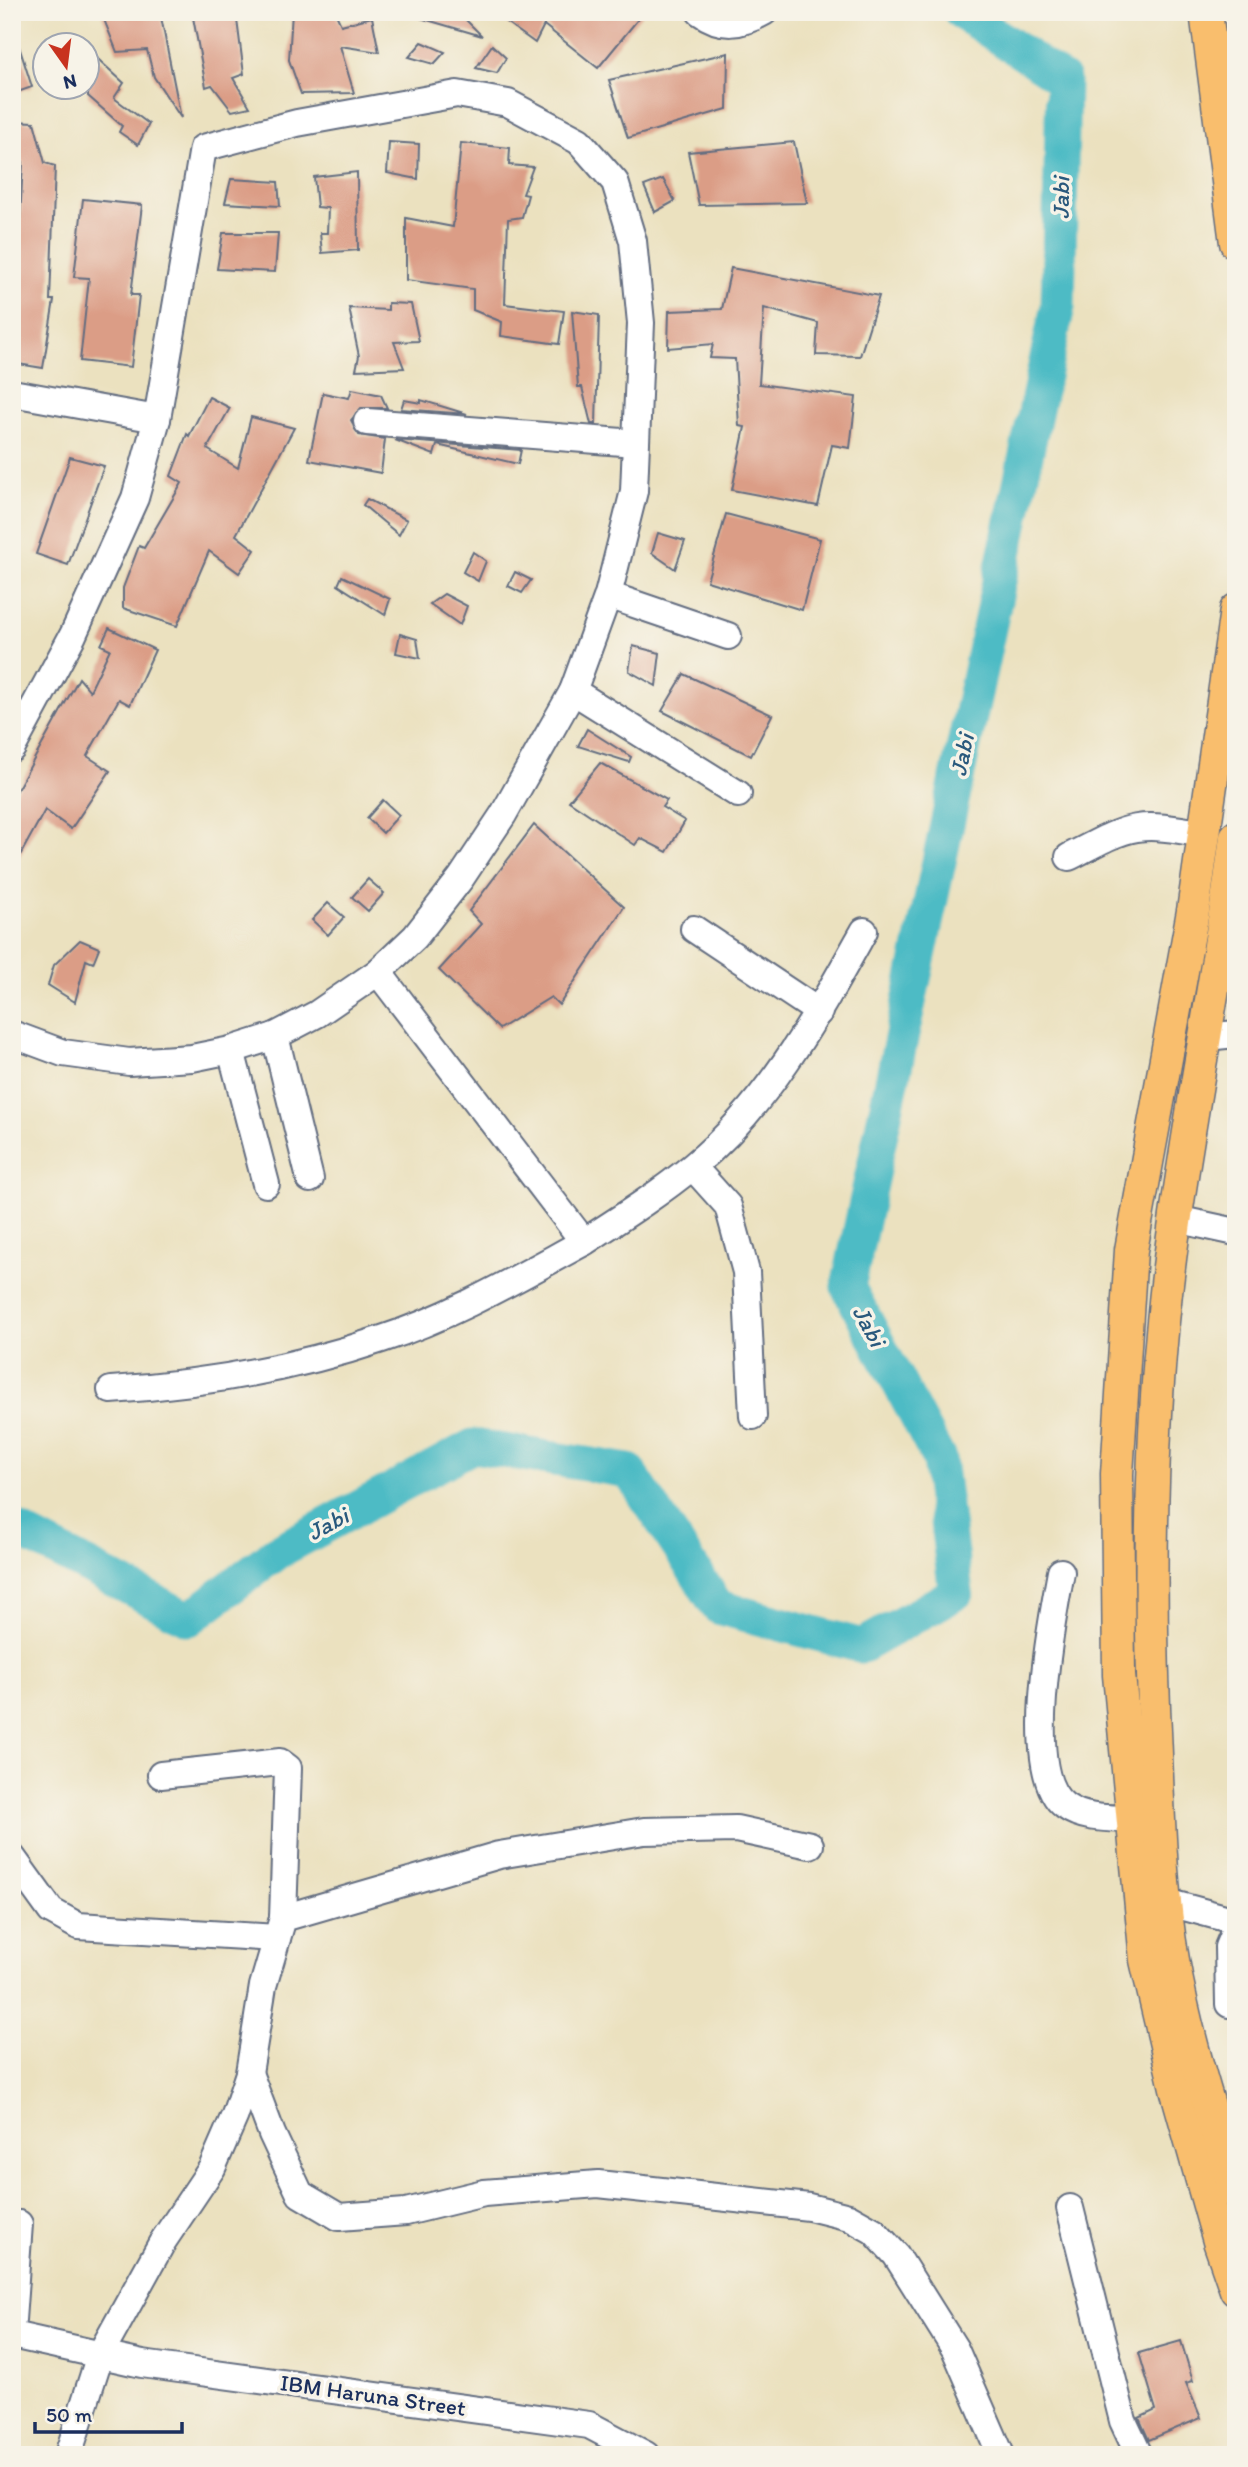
<svg xmlns="http://www.w3.org/2000/svg" width="1248" height="2467" viewBox="0 0 1248 2467" font-family="Itim,sans-serif">
<style>
.lines{fill:none;stroke-linecap:round;stroke-linejoin:round}
.river{stroke:#4dbbc5;stroke-width:35}
.building{fill:#db9d86}
.minor-casing{stroke:#646d80;stroke-width:30}
.major-casing{stroke:#646d80;stroke-width:35}
.minor{stroke:#fff;stroke-width:26}
.major{stroke:#f9be6d;stroke-width:32}
.labels{text-anchor:middle;stroke-width:7;stroke-linejoin:round;paint-order:stroke}
.street-label{font-size:23px;fill:#1b2f5e;stroke:#f7f3e8}
.water-label{font-size:24px;font-style:italic;fill:#2a597d;stroke:#f7f3e8}
</style>
<rect width="100%" height="100%" fill="#f7f3e8"/>
<filter id="ink" filterUnits="userSpaceOnUse"><feTurbulence type="fractalNoise" baseFrequency=".0143" numOctaves="2"/><feDisplacementMap in="SourceGraphic" scale="14" xChannelSelector="R" yChannelSelector="G"/><feConvolveMatrix kernelMatrix="1 2 1 2 8 2 1 2 1" color-interpolation-filters="sRGB"/></filter>
<filter id="wash" filterUnits="userSpaceOnUse"><feTurbulence type="fractalNoise" baseFrequency=".00686" numOctaves="4" result="noise"/><feDisplacementMap in="SourceGraphic" scale="28" xChannelSelector="R" yChannelSelector="G"/><feGaussianBlur stdDeviation="1.57" result="paint"/><feColorMatrix in="noise" values="0 0 0 0 0 0 0 0 0 0 0 0 0 0 0 0 0 1.4 0 .05"/><feComposite in="paint" operator="in"/></filter>
<g filter="url(#wash)">
<rect width="100%" height="100%" fill="#ebe1bf"/>
<g class="lines">
<path class="river" d="M 12,1527 L 189,1619 L 277,1552 L 473,1446 L 629,1471 L 718,1607 L 862,1646 L 956,1593 L 939,1459 L 848,1287 L 1058,306 L 1063,80 L 961,12"/>
</g>
<g id="blocks">
<g class="building">
<path d="M 101,12 L 160,12 L 181,118 L 154,77 L 147,50 L 117,52 Z"/>
<path d="M 192,12 L 236,12 L 244,74 L 233,78 L 250,107 L 232,111 L 212,85 L 206,87 Z"/>
<path d="M 292,12 L 335,12 L 341,25 L 372,17 L 379,52 L 340,46 L 354,93 L 301,94 L 289,60 Z"/>
<path d="M 418,12 L 458,12 L 482,36 L 417,17 Z"/>
<path d="M 492,12 L 644,12 L 598,68 L 544,25 L 535,43 Z"/>
<path d="M 16,37 L 32,87 L 12,94 L 12,38 Z"/>
<path d="M 422,42 L 445,52 L 434,64 L 409,57 Z"/>
<path d="M 492,45 L 506,58 L 497,73 L 476,68 Z"/>
<path d="M 88,50 L 124,83 L 114,98 L 149,124 L 138,145 L 119,132 L 122,126 L 88,96 Z"/>
<path d="M 728,53 L 727,109 L 628,138 L 609,80 Z"/>
<path d="M 12,121 L 34,122 L 45,163 L 55,166 L 50,300 L 54,300 L 43,368 L 12,363 L 12,278 L 17,279 L 23,162 L 12,158 Z"/>
<path d="M 389,142 L 419,144 L 418,179 L 387,173 Z"/>
<path d="M 794,142 L 807,203 L 699,205 L 688,152 Z"/>
<path d="M 461,143 L 510,148 L 509,165 L 533,167 L 523,194 L 528,195 L 522,217 L 508,219 L 505,304 L 564,311 L 559,344 L 501,336 L 502,322 L 473,310 L 473,289 L 406,280 L 406,218 L 453,227 Z"/>
<path d="M 357,172 L 358,250 L 322,253 L 320,233 L 327,233 L 328,208 L 317,207 L 314,177 Z"/>
<path d="M 231,179 L 278,182 L 280,206 L 225,203 Z"/>
<path d="M 663,179 L 675,201 L 655,212 L 644,186 Z"/>
<path d="M 83,199 L 142,205 L 131,295 L 139,295 L 131,367 L 80,361 L 89,278 L 74,277 Z"/>
<path d="M 223,233 L 278,233 L 275,272 L 217,269 Z"/>
<path d="M 731,268 L 879,296 L 860,356 L 816,355 L 818,323 L 764,308 L 759,384 L 856,397 L 850,448 L 832,445 L 818,506 L 732,490 L 745,427 L 739,426 L 735,359 L 710,358 L 713,344 L 668,348 L 669,311 L 722,309 Z"/>
<path d="M 388,303 L 411,304 L 419,341 L 394,342 L 404,368 L 356,370 L 359,356 L 349,308 L 388,310 Z"/>
<path d="M 572,311 L 599,315 L 596,424 L 591,424 L 582,387 L 578,387 Z"/>
<path d="M 352,389 L 381,395 L 387,408 L 361,408 L 351,420 L 359,435 L 385,439 L 381,473 L 309,460 L 323,393 L 349,398 Z"/>
<path d="M 209,397 L 230,408 L 207,449 L 238,468 L 251,417 L 294,428 L 236,535 L 255,550 L 239,573 L 209,551 L 177,626 L 123,608 L 123,588 L 139,546 L 144,548 L 182,483 L 171,476 L 187,434 L 189,436 Z"/>
<path d="M 404,400 L 421,403 L 421,400 L 467,414 L 401,409 Z"/>
<path d="M 395,440 L 521,450 L 518,464 L 437,445 L 434,455 Z"/>
<path d="M 70,457 L 104,466 L 68,565 L 36,554 Z"/>
<path d="M 367,499 L 407,520 L 399,535 L 363,505 Z"/>
<path d="M 726,514 L 820,539 L 802,610 L 707,581 Z"/>
<path d="M 658,533 L 685,541 L 675,569 L 652,553 Z"/>
<path d="M 473,552 L 486,561 L 478,581 L 463,572 Z"/>
<path d="M 515,572 L 531,580 L 522,593 L 508,586 Z"/>
<path d="M 342,576 L 390,599 L 385,615 L 338,585 Z"/>
<path d="M 444,594 L 467,606 L 460,625 L 430,604 Z"/>
<path d="M 109,628 L 155,650 L 130,705 L 119,699 L 87,756 L 110,771 L 71,829 L 45,810 L 12,870 L 12,799 L 79,678 L 90,691 L 110,649 L 101,645 Z"/>
<path d="M 400,634 L 417,639 L 420,658 L 396,653 Z"/>
<path d="M 633,646 L 660,653 L 656,686 L 629,671 Z"/>
<path d="M 684,674 L 772,715 L 751,756 L 662,711 Z"/>
<path d="M 587,729 L 631,757 L 629,762 L 578,746 Z"/>
<path d="M 600,763 L 667,800 L 662,807 L 685,821 L 667,852 L 640,838 L 635,845 L 569,801 Z"/>
<path d="M 383,800 L 399,815 L 383,833 L 367,818 Z"/>
<path d="M 534,825 L 624,907 L 559,1005 L 551,997 L 499,1029 L 439,970 L 481,924 L 469,911 Z"/>
<path d="M 368,879 L 384,893 L 368,911 L 352,897 Z"/>
<path d="M 328,903 L 344,917 L 328,935 L 312,920 Z"/>
<path d="M 80,940 L 99,948 L 93,963 L 86,960 L 75,1002 L 48,985 L 54,965 Z"/>
<path d="M 1181,2341 L 1193,2381 L 1186,2383 L 1201,2418 L 1149,2440 L 1139,2418 L 1156,2410 L 1139,2353 Z"/>
</g>
</g>
</g>
<g filter="url(#ink)">
<use href="#blocks" fill-opacity="0" stroke="#646d80" stroke-width="2"/>
<g class="lines">
<g class="minor-casing">
<g id="minor">
<path d="M 700,12 C 722,28 741,25 764,12"/>
<path d="M 12,393 L 157,419"/>
<path d="M 367,422 L 635,443"/>
<path d="M 608,595 L 728,636"/>
<path d="M 573,691 L 738,794"/>
<path d="M 12,748 L 73,635 L 135,498 L 157,419 L 203,148 L 297,123 L 457,94 L 508,103 L 579,141 L 615,182 L 633,241 L 641,323 L 634,491 L 608,595 L 573,691 L 503,815 L 461,878 L 415,937 L 378,972 L 317,1014 L 275,1036 L 231,1050 L 192,1058 L 129,1062 L 63,1053 L 12,1034"/>
<path d="M 1069,857 C 1131,825 1134,821 1204,834"/>
<path d="M 694,929 L 819,1012"/>
<path d="M 378,972 L 584,1242 C 621,1218 659,1194 693,1166 C 769,1104 817,1015 864,931"/>
<path d="M 275,1036 L 310,1179"/>
<path d="M 1206,1037 L 1236,1034"/>
<path d="M 231,1050 L 266,1184"/>
<path d="M 693,1167 L 728,1206 L 746,1272 L 753,1416"/>
<path d="M 1176,1219 L 1236,1232"/>
<path d="M 111,1390 C 204,1384 293,1369 382,1339 C 453,1316 519,1277 584,1242"/>
<path d="M 1061,1572 C 1052,1620 1021,1774 1065,1806 C 1084,1820 1111,1818 1133,1819"/>
<path d="M 161,1775 L 280,1762 L 288,1768 L 283,1918"/>
<path d="M 12,1857 L 51,1911 L 78,1926 L 277,1938"/>
<path d="M 1166,1902 L 1236,1921"/>
<path d="M 1229,2004 L 1228,1947 L 1236,1928"/>
<path d="M 249,2073 L 272,2134 L 300,2194 L 339,2217 L 406,2212 L 484,2193 L 598,2184 L 809,2207 L 849,2217 L 874,2231 L 896,2255 L 955,2349 L 1001,2455"/>
<path d="M 1070,2208 L 1123,2421 L 1139,2455"/>
<path d="M 12,2320 L 19,2224"/>
<path d="M 12,2335 L 142,2364 L 589,2425 L 646,2455"/>
<path d="M 68,2455 L 100,2355 L 163,2241 L 212,2168 L 235,2115 L 249,2073 L 263,1986 L 283,1918 L 499,1855 L 644,1831 L 736,1829 L 810,1845"/>
</g>
</g>
<g class="major-casing">
<g id="major">
<path d="M 1206,12 L 1236,243"/>
<path d="M 1236,610 L 1193,911 L 1131,1250 L 1117,1474 L 1119,1675 L 1146,1960 L 1177,2092 L 1219,2241 L 1236,2290"/>
<path d="M 1236,837 C 1218,978 1188,1118 1170,1259 C 1149,1423 1148,1589 1156,1754 C 1159,1822 1161,1893 1173,1960 C 1187,2039 1212,2116 1236,2193"/>
</g>
</g>
<use href="#minor" class="minor"/>
<use href="#major" class="major"/>
</g>
</g>
<g class="labels">
<g class="street-label">
<text transform="translate(373 2395) rotate(8)" y="8">IBM Haruna Street</text>
</g>
<g class="water-label">
<text transform="translate(1061 198) rotate(-89)" y="8">Jabi</text>
<text transform="translate(962 755) rotate(-78)" y="8">Jabi</text>
<text transform="translate(869 1326) rotate(62)" y="8">Jabi</text>
<text transform="translate(328 1524) rotate(-28)" y="8">Jabi</text>
</g>
</g>
<rect width="1248" height="2467" fill="none" stroke="#f7f3e8" stroke-width="42"/>
<g transform="translate(66 66) rotate(166)"><circle r="33" fill="#f7f3e8" stroke="#9fa5b1" stroke-width="2"/>
<path d="M0-5L12 26L0 18L-12 26Z" fill="#c8321e"/>
<text y="-10" font-size="19" font-weight="bold" text-anchor="middle" fill="#1b2f5e">N</text>
</g>
<path d="M35 2422v10h147v-10" fill="none" stroke="#1b2f5e" stroke-width="3.5"/>
<text x="46" y="2422" font-size="21" fill="#1b2f5e" stroke="#f7f3e8" stroke-width="5" paint-order="stroke">50 m</text>
</svg>
